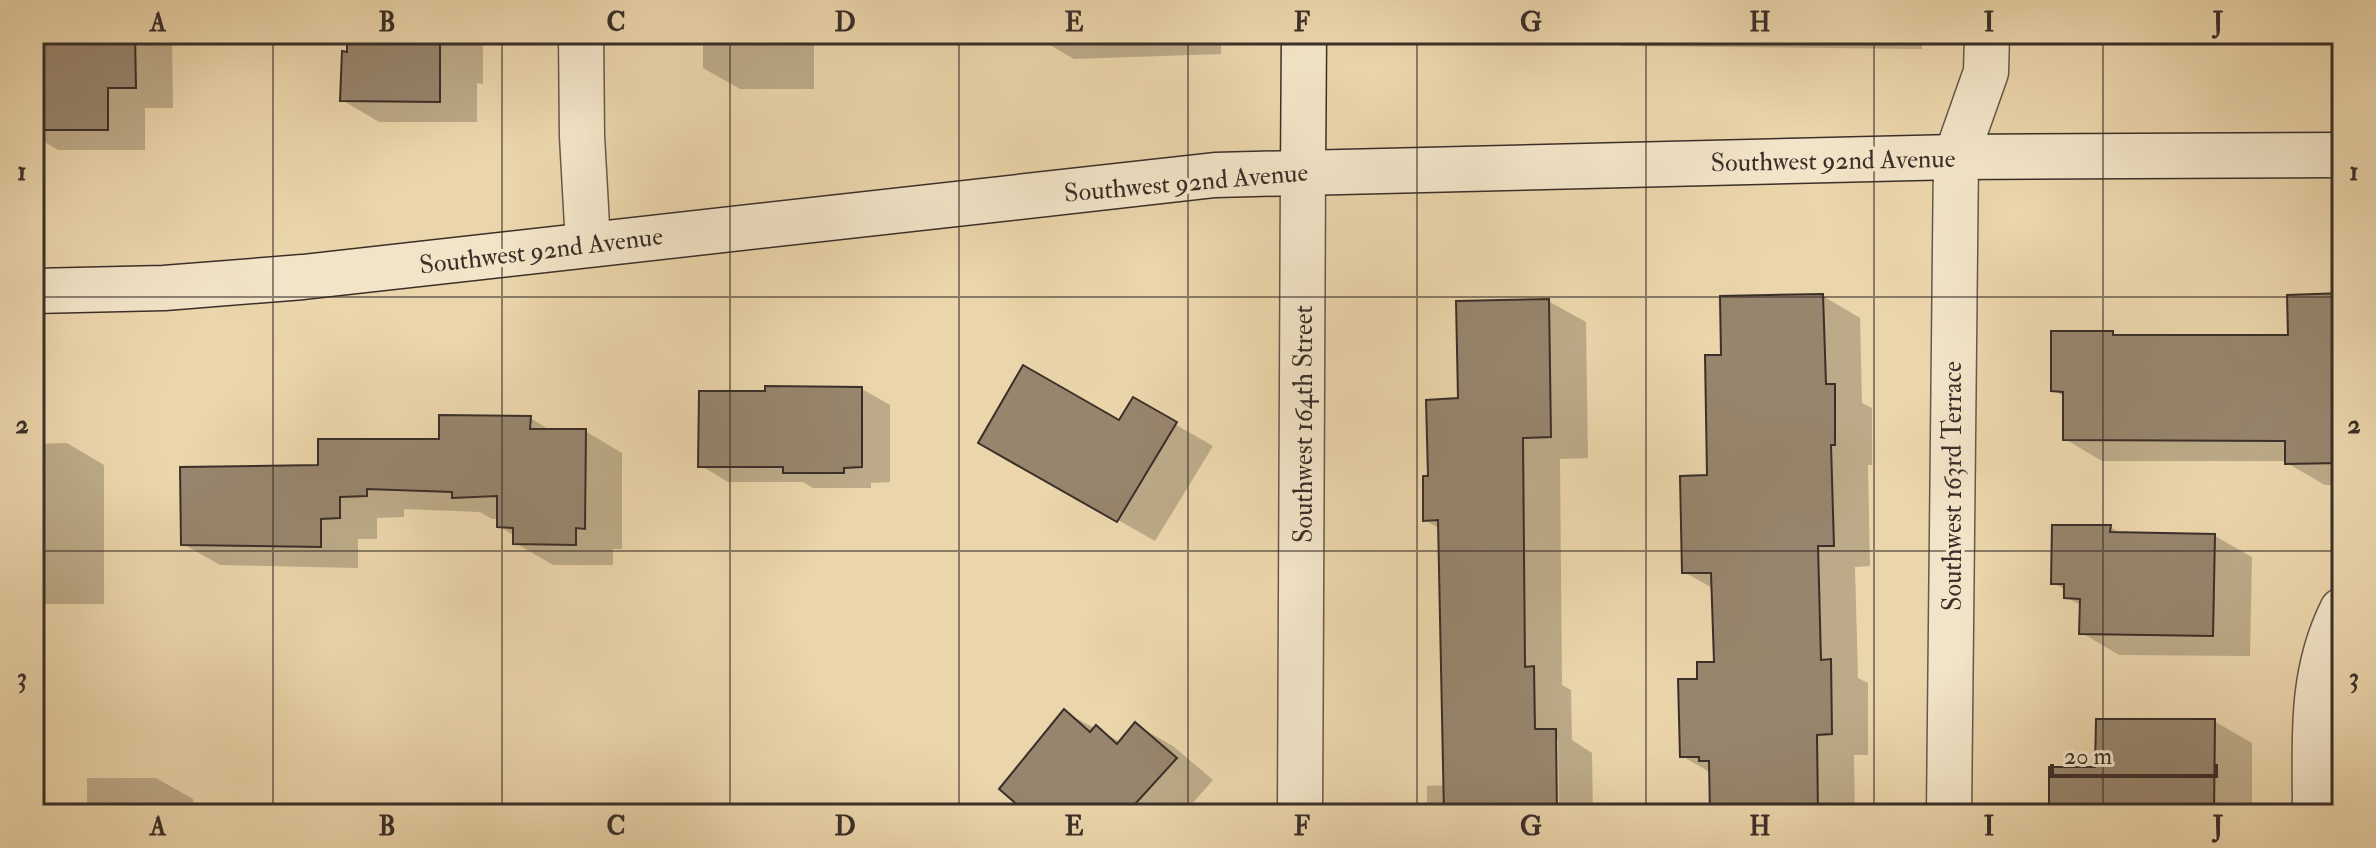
<svg xmlns="http://www.w3.org/2000/svg" width="2376" height="848" viewBox="0 0 2376 848" font-family="'IM FELL Double Pica',serif">
<style>
.shadow{fill:#0003}
.building{fill:#97856d;stroke:#3b2f29;stroke-width:2}
.lines{fill:none;stroke-linecap:round;stroke-linejoin:round}
.street-casing{stroke:#67584a;stroke-width:47}
.secondary-casing{stroke:#3b2f29;stroke-width:47}
.street{stroke:#f2e4c8;stroke-width:44}
.secondary{stroke:#f2e4c8;stroke-width:44}
.grid{fill:none;stroke:#3b2f29;stroke-width:2;stroke-opacity:0.55}
.labels{text-anchor:middle;stroke-width:7;stroke-linejoin:round;paint-order:stroke}
.street-label{font-size:26px;fill:#3b2f29;stroke:#f2e4c8}
.neatline{fill:none;stroke:#3b2f29;stroke-width:3}
.grid-label{font-size:26px;text-anchor:middle;font-weight:bold;fill:#3b2f29}
</style>
<rect width="100%" height="100%" fill="#ebd5ab"/>
<filter id="stains"><feTurbulence type="fractalNoise" baseFrequency=".0025" numOctaves="4"/><feColorMatrix values="0 0 0 0 .2 0 0 0 0 .09 0 0 0 0 .02 0 0 0 .5 -.17"/></filter>
<radialGradient id="worn" r=".72"><stop offset=".6" stop-color="#630" stop-opacity="0"/><stop offset="1" stop-color="#630" stop-opacity=".3"/></radialGradient>
<g class="shadow">
<path d="M 34,34 L 168,34 L 172,36 L 173,108 L 145,108 L 145,150 L 58,150 L 34,136 Z"/>
<path d="M 349,34 L 483,34 L 483,84 L 477,83 L 477,122 L 379,122 L 342,100 L 349,54 Z"/>
<path d="M 703,34 L 854,34 L 854,36 L 814,36 L 814,89 L 740,89 L 703,68 Z"/>
<path d="M 1036,34 L 1221,34 L 1221,54 L 1074,59 L 1036,37 Z"/>
<path d="M 1601,34 L 1922,34 L 1922,49 L 1622,46 Z"/>
<path d="M 2342,295 L 2342,485 L 2325,485 L 2287,463 L 2287,461 L 2102,461 L 2065,439 L 2065,397 L 2053,390 L 2112,333 L 2119,337 L 2290,337 Z"/>
<path d="M 1823,296 L 1860,318 L 1862,403 L 1872,408 L 1872,465 L 1868,465 L 1870,566 L 1855,567 L 1858,678 L 1868,683 L 1868,755 L 1854,755 L 1855,814 L 1712,814 L 1711,773 L 1682,756 L 1699,681 L 1716,664 L 1714,589 L 1684,572 L 1709,477 L 1723,357 Z"/>
<path d="M 1548,301 L 1586,322 L 1588,458 L 1560,459 L 1562,685 L 1571,690 L 1572,740 L 1592,753 L 1593,814 L 1559,814 L 1558,739 L 1554,739 L 1555,814 L 1427,814 L 1427,786 L 1446,785 L 1440,529 L 1425,520 L 1430,478 L 1460,400 Z"/>
<path d="M 862,389 L 890,405 L 890,482 L 871,483 L 871,488 L 813,488 L 803,482 L 728,482 L 700,465 Z"/>
<path d="M 1133,400 L 1213,446 L 1155,541 L 981,442 L 1120,423 Z"/>
<path d="M 530,418 L 552,431 L 585,431 L 622,453 L 622,549 L 613,549 L 613,565 L 553,565 L 515,543 L 515,536 L 499,526 L 499,519 L 492,519 L 480,512 L 404,509 L 404,517 L 377,518 L 377,539 L 358,539 L 358,568 L 220,565 L 183,544 L 320,467 L 440,441 Z"/>
<path d="M 67,443 L 104,465 L 104,604 L 34,604 L 34,444 Z"/>
<path d="M 2110,527 L 2123,534 L 2215,536 L 2252,557 L 2250,656 L 2119,655 L 2082,633 L 2082,606 L 2066,597 L 2066,590 L 2053,583 Z"/>
<path d="M 1064,712 L 1121,742 L 1136,725 L 1173,746 L 1213,780 L 1183,814 L 1020,814 L 1025,809 Z"/>
<path d="M 2214,721 L 2252,743 L 2252,814 L 2051,814 L 2097,769 Z"/>
<path d="M 87,778 L 156,778 L 193,799 L 194,814 L 73,814 L 87,813 Z"/>
<path d="M 785,804 L 854,804 L 872,814 L 715,814 L 715,812 L 786,811 Z"/>
</g>
<g class="building">
<path d="M 34,34 L 135,34 L 136,88 L 108,88 L 108,130 L 34,130 Z"/>
<path d="M 347,34 L 440,34 L 440,102 L 340,101 L 342,51 L 347,52 Z"/>
<path d="M 2342,293 L 2342,463 L 2285,464 L 2285,441 L 2063,440 L 2063,392 L 2051,391 L 2051,331 L 2113,331 L 2113,335 L 2288,335 L 2287,295 Z"/>
<path d="M 1823,294 L 1826,384 L 1835,384 L 1835,445 L 1831,445 L 1834,546 L 1818,546 L 1821,660 L 1831,659 L 1832,734 L 1817,735 L 1818,814 L 1710,814 L 1709,761 L 1699,761 L 1699,757 L 1680,757 L 1678,679 L 1697,679 L 1697,662 L 1714,662 L 1711,573 L 1682,573 L 1680,476 L 1707,475 L 1705,355 L 1721,355 L 1720,296 Z"/>
<path d="M 1549,299 L 1551,437 L 1523,438 L 1525,667 L 1534,666 L 1535,729 L 1556,729 L 1557,814 L 1444,814 L 1438,520 L 1423,521 L 1423,476 L 1428,476 L 1426,400 L 1458,398 L 1456,301 Z"/>
<path d="M 1023,365 L 1119,420 L 1133,397 L 1177,422 L 1117,522 L 978,443 Z"/>
<path d="M 765,386 L 862,387 L 862,467 L 844,468 L 844,473 L 783,473 L 783,467 L 698,467 L 699,391 L 765,391 Z"/>
<path d="M 439,415 L 531,416 L 530,429 L 586,429 L 585,529 L 576,528 L 576,545 L 513,544 L 513,528 L 497,527 L 497,496 L 452,498 L 452,492 L 367,489 L 367,496 L 340,497 L 340,518 L 321,519 L 321,547 L 181,545 L 180,467 L 318,465 L 318,439 L 439,439 Z"/>
<path d="M 2052,525 L 2111,525 L 2110,532 L 2215,534 L 2213,636 L 2079,634 L 2080,599 L 2064,598 L 2064,584 L 2051,584 Z"/>
<path d="M 1064,709 L 1090,732 L 1096,725 L 1117,744 L 1135,722 L 1177,758 L 1126,814 L 1028,814 L 999,789 Z"/>
<path d="M 2096,719 L 2215,719 L 2214,814 L 2049,814 L 2049,767 L 2095,767 Z"/>
</g>
<g class="lines">
<g class="street-casing">
<g id="street">
<path d="M 581,34 L 582,136 L 588,244"/>
<path d="M 1300,814 L 1303,172"/>
<path d="M 1949,814 L 1956,157 L 1986,72 L 1987,34"/>
<path d="M 2315,814 C 2315,742 2309,676 2342,610"/>
</g>
</g>
<g class="secondary-casing">
<g id="secondary">
<path d="M 1303,172 L 1304,34"/>
<path d="M 34,291 L 164,288 L 303,277 L 1215,175 L 1956,157 L 2342,155"/>
</g>
</g>
<use href="#street" class="street"/>
<use href="#secondary" class="secondary"/>
</g>
<path class="grid" d="M 273,34 L 273,814M 502,34 L 502,814M 730,34 L 730,814M 959,34 L 959,814M 1188,34 L 1188,814M 1417,34 L 1417,814M 1646,34 L 1646,814M 1874,34 L 1874,814M 2103,34 L 2103,814M 34,297 L 2342,297M 34,551 L 2342,551"/>
<g class="labels">
<g class="street-label">
<text transform="translate(1833 160) rotate(-1)" y="9">Southwest 92nd Avenue</text>
<text transform="translate(1186 182) rotate(-5)" y="9">Southwest 92nd Avenue</text>
<text transform="translate(541 250) rotate(-7)" y="9">Southwest 92nd Avenue</text>
<text transform="translate(1303 424) rotate(-90)" y="9">Southwest 164th Street</text>
<text transform="translate(1952 486) rotate(-90)" y="9">Southwest 163rd Terrace</text>
</g>
</g>
<rect width="2376" height="848" fill="none" stroke="#ebd5ab" stroke-width="88"/>
<path d="M2052 764v12h164v-12" fill="none" stroke="#3b2f29" stroke-width="4"/>
<text x="2064" y="764" font-size="24" fill="#3b2f29" stroke="#f2e4c8" stroke-width="6" paint-order="stroke">20 m</text>
<rect x="44" y="44" width="2288" height="760" class="neatline"/>
<g class="grid-label">
<text x="158" y="31">A</text>
<text x="387" y="31">B</text>
<text x="616" y="31">C</text>
<text x="845" y="31">D</text>
<text x="1074" y="31">E</text>
<text x="1302" y="31">F</text>
<text x="1531" y="31">G</text>
<text x="1760" y="31">H</text>
<text x="1989" y="31">I</text>
<text x="2218" y="31">J</text>
<text x="22" y="180">1</text>
<text x="2354" y="180">1</text>
<text x="22" y="433">2</text>
<text x="2354" y="433">2</text>
<text x="22" y="686">3</text>
<text x="2354" y="686">3</text>
<text x="158" y="835">A</text>
<text x="387" y="835">B</text>
<text x="616" y="835">C</text>
<text x="845" y="835">D</text>
<text x="1074" y="835">E</text>
<text x="1302" y="835">F</text>
<text x="1531" y="835">G</text>
<text x="1760" y="835">H</text>
<text x="1989" y="835">I</text>
<text x="2218" y="835">J</text>
</g>
<rect width="100%" height="100%" filter="url(#stains)"/>
<rect width="100%" height="100%" fill="url(#worn)"/>
</svg>
